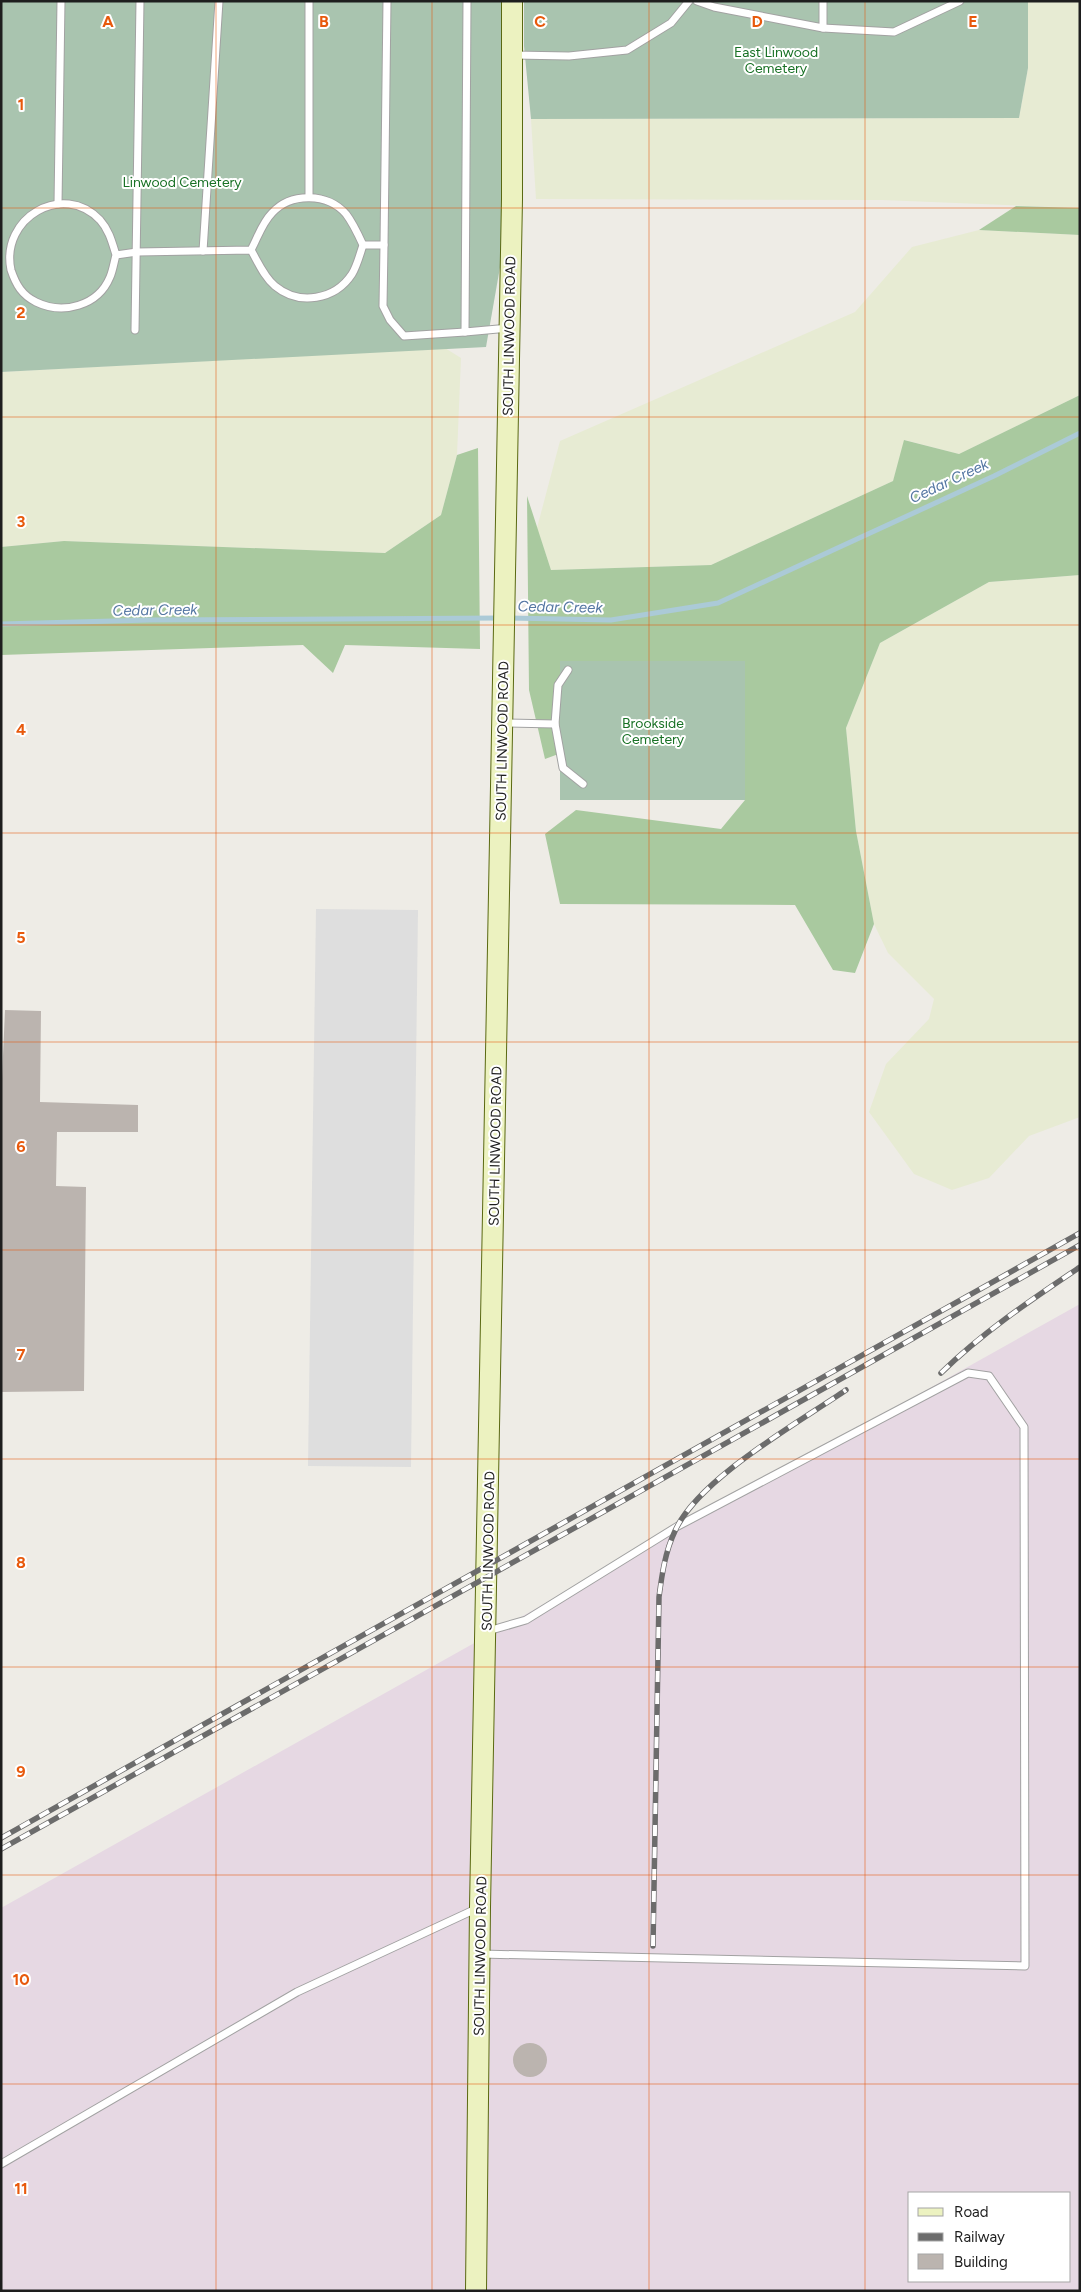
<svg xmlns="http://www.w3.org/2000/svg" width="1081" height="2292" viewBox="0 0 1081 2292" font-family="Figtree,sans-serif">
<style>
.industrial{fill:#e6d8e3;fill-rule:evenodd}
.farmland{fill:#e7ebd3}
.forest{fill:#a9c99f}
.cemetery{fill:#a9c4af}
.parking{fill:#dedede}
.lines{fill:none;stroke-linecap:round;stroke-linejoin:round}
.stream{stroke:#abcad7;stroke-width:5}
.building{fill:#bbb4af}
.lane-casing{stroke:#a2a2a2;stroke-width:9}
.secondary-casing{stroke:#5a6911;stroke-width:22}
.lane{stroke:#fff;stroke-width:7}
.secondary{stroke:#ecf2c0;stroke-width:20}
.rail-casing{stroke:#6c6c6c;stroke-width:5.5}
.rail{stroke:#fff;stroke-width:4;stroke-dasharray:11;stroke-linecap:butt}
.grid{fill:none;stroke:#e8590c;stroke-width:1;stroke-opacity:0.55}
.labels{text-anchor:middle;stroke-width:4;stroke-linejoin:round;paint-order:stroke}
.park-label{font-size:14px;fill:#187125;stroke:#fff}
.street-label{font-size:14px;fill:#1e1e1e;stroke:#fff}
.water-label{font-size:15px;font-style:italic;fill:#5577a3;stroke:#fff}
.grid-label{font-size:16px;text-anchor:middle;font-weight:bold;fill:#e8590c;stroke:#fff;stroke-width:4;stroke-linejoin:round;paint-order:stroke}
</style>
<rect width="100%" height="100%" fill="#eeece6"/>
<path class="industrial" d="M 1080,1304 L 1080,2291 L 1,2291 L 1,1908 ZM 910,2193 L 1070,2193 L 1070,2281 L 910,2281 Z"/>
<g class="farmland">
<path d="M 1028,1 L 1080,1 L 1080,208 L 882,200 L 536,199 L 531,119 L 1019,118 L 1028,68 Z"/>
<path d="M 979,230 L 1080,235 L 1080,395 L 959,454 L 905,440 L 893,481 L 711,565 L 551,570 L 537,528 L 560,441 L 855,312 L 912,247 Z"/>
<path d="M 445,348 L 461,358 L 457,455 L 441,515 L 385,553 L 64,541 L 1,547 L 1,372 Z"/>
<path d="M 1080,575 L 1080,1117 L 1029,1136 L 989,1178 L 952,1190 L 914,1174 L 869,1112 L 886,1064 L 929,1019 L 934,999 L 888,953 L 874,924 L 856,831 L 846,728 L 880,643 L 989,582 Z"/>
</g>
<g class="forest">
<path d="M 1016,206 L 1080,208 L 1080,235 L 979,230 Z"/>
<path d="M 1080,395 L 1080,575 L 989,582 L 880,643 L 846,728 L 856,831 L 874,924 L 855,973 L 833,970 L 795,905 L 560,904 L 545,834 L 576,810 L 721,829 L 745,800 L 572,749 L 545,759 L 529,690 L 527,496 L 551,570 L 711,565 L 893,481 L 904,440 L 959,454 Z"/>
<path d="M 478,448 L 480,649 L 345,645 L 333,673 L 303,645 L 1,655 L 1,547 L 64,541 L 385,553 L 441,515 L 457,455 Z"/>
</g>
<g class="cemetery">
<path d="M 1,1 L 512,1 L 512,199 L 486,347 L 1,372 Z"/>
<path d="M 524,1 L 1028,1 L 1028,68 L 1019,118 L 531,119 L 524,46 Z"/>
<rect x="560" y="661" width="185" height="139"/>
</g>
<path class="parking" d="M 316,909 L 418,910 L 411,1467 L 308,1466 Z"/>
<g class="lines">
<g class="stream">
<path d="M 509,618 L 611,620 L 718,603 L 994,476 L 1080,433"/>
<path d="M 1,624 L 150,620 L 501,618"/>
</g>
</g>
<g class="building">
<path d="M 5,1010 L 41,1011 L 40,1102 L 138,1105 L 138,1132 L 57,1132 L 56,1186 L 86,1187 L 84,1391 L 1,1392 L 1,1101 Z"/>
<circle cx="530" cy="2060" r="17"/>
</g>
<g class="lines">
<g class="lane-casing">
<g id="lane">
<path d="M 467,1 L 465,332 L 509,328"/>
<path d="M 697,1 L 714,7 L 823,28 L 823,1"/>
<path d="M 823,28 L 894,32 L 960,1"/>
<path d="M 514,55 L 569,56 L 627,50 L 671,23 L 689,1"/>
<path d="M 309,197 L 309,1"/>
<path d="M 58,204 L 61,1"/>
<path d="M 363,245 L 384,245 L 383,306 L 390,320 L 404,336 L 465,332"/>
<path d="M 384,245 L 387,1"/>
<path d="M 203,251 L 219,1"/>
<path d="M 116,255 C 112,242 109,230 100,220 C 63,181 0,218 11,270 C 16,285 22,295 36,302 C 63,315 98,306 110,277 C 113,270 114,262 116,255 L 137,252 L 251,250 C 258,262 264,277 275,286 C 299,306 335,300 352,274 C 357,266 360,254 363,245 C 358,234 353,223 346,214 C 328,193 291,192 272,213 C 262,223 258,237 251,250"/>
<path d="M 135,330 L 140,1"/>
<path d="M 568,670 L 558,685 L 555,724 L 563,768 L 583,784"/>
<path d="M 503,723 L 555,724"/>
<path d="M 481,1954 L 1025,1966 L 1024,1427 L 989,1376 L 968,1373 L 678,1526 L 526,1620 L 488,1631"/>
<path d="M 1,2164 L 297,1992 L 478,1908"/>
</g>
</g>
<g class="secondary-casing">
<path id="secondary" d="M 476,2291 L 480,1907 L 512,199 L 512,1"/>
</g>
<use href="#lane" class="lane"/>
<use href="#secondary" class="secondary"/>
<g class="rail-casing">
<g id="rail">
<path d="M 941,1373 C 983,1332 1031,1300 1080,1267"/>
<path d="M 1,1838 L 1080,1233"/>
<path d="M 1,1849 L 1080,1245"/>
<path d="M 653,1946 L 659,1597 C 662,1574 665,1552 675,1531 C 698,1479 798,1423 846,1390"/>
</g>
</g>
<use href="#rail" class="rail"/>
</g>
<path class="grid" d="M 216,1 L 216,2291M 432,1 L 432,2291M 649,1 L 649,2291M 865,1 L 865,2291M 1,208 L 1080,208M 1,417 L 1080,417M 1,625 L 1080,625M 1,833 L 1080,833M 1,1042 L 1080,1042M 1,1250 L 1080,1250M 1,1459 L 1080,1459M 1,1667 L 1080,1667M 1,1875 L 1080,1875M 1,2084 L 1080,2084"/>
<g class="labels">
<g class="park-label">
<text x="776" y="57">East Linwood<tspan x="776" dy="16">Cemetery</tspan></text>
<text x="182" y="187">Linwood Cemetery</text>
<text x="653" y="728">Brookside<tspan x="653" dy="16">Cemetery</tspan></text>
</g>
<g class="street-label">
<text transform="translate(509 336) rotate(-89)" y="5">SOUTH LINWOOD ROAD</text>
<text transform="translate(502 741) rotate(-89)" y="5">SOUTH LINWOOD ROAD</text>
<text transform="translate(495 1146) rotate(-89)" y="5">SOUTH LINWOOD ROAD</text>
<text transform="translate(488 1551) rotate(-89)" y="5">SOUTH LINWOOD ROAD</text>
<text transform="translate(480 1956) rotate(-89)" y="5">SOUTH LINWOOD ROAD</text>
</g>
<g class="water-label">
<text transform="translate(949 481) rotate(-25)" y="5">Cedar Creek</text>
<text transform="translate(560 607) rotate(1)" y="5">Cedar Creek</text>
<text transform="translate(155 610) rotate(-1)" y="5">Cedar Creek</text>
</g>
</g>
<g class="grid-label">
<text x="108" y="27">A</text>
<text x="324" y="27">B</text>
<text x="540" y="27">C</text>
<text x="757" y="27">D</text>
<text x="973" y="27">E</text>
<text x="21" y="110">1</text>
<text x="21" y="318">2</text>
<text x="21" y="527">3</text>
<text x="21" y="735">4</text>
<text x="21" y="943">5</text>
<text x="21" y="1152">6</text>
<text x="21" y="1360">7</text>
<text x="21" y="1568">8</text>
<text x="21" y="1777">9</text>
<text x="21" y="1985">10</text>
<text x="21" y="2194">11</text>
</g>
<rect width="1081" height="2292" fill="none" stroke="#1e1e1e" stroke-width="5"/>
<rect x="908" y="2192" width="162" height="90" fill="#ffffff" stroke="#a5a5a5"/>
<rect x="918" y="2208" width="25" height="8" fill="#ecf2c0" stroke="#a5a5a5"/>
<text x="954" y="2217" font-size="15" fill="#1e1e1e">Road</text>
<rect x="918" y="2233" width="25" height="8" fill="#6c6c6c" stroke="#a5a5a5"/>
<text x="954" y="2242" font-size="15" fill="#1e1e1e">Railway</text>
<rect x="918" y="2254" width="25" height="15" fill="#bbb4af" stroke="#a5a5a5"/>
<text x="954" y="2267" font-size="15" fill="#1e1e1e">Building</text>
</svg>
